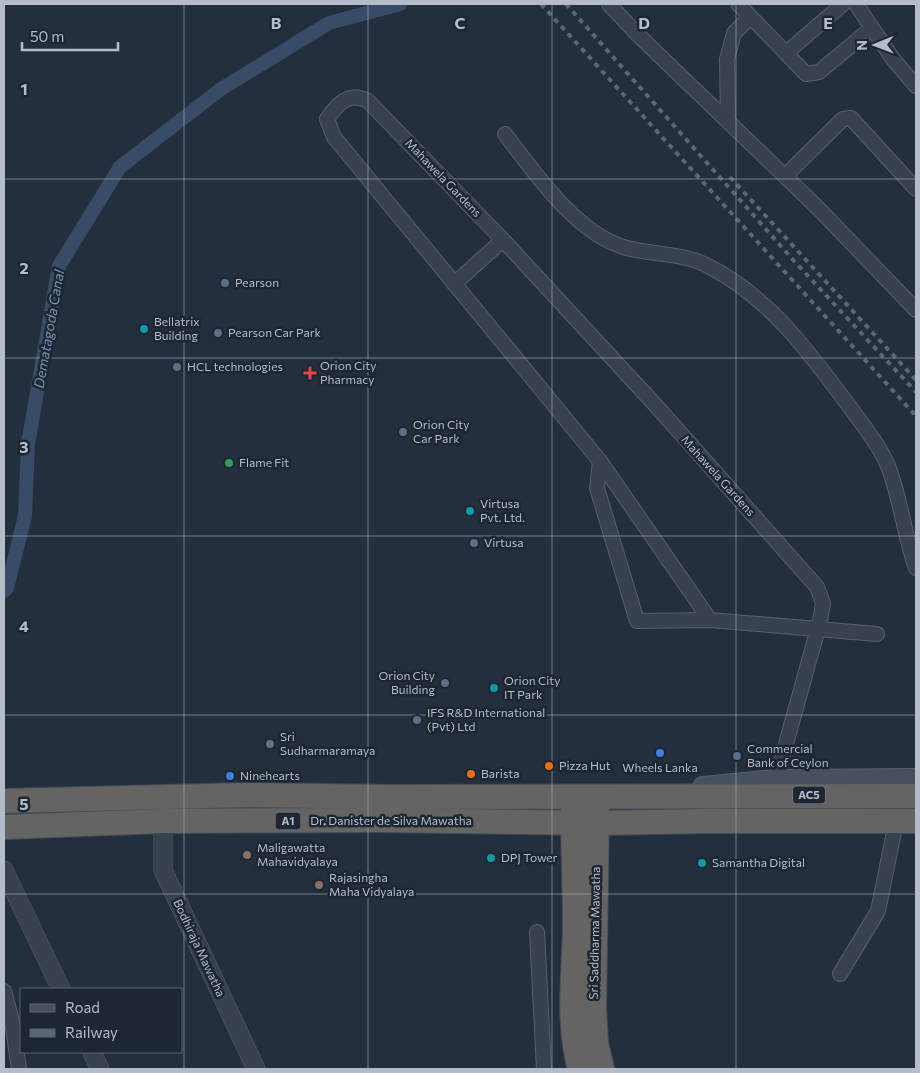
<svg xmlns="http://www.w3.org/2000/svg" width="920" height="1073" viewBox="0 0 920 1073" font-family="Commissioner,sans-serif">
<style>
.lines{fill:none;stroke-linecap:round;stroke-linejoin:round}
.canal{stroke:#394c67;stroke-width:14}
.minor-casing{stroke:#565f6c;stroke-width:16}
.tertiary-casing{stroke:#565f6c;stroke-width:19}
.secondary-casing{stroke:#565f6c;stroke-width:22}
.trunk-casing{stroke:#434c59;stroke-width:26}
.minor{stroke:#38414e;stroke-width:14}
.tertiary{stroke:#38414e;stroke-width:18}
.secondary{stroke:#465061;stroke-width:20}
.trunk{stroke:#656462;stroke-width:24}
.rail{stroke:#5a6575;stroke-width:4;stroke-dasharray:5 5;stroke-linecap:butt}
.grid{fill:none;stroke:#b4bcc9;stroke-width:1;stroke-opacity:0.55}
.service-dot{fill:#5c6f8a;stroke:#1d2633;stroke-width:2}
.culture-dot{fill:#0f9aa8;stroke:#1d2633;stroke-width:2}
.health-dot{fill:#e0444e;stroke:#1d2633;stroke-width:2}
.leisure-dot{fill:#2e9e5b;stroke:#1d2633;stroke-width:2}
.worship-dot{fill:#6b7280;stroke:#1d2633;stroke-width:2}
.shop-dot{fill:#3f7fe0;stroke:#1d2633;stroke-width:2}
.food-dot{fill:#e8710a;stroke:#1d2633;stroke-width:2}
.education-dot{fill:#8d6e63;stroke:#1d2633;stroke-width:2}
.labels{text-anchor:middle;stroke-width:5;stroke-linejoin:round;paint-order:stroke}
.shield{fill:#1d2633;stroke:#878f9c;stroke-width:1}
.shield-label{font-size:11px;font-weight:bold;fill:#b4bcc9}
.street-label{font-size:12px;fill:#b4bcc9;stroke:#1d2633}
.poi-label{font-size:12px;fill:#b4bcc9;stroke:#1d2633;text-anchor:start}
.water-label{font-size:14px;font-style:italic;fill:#7c92b1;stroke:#1d2633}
.grid-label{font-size:16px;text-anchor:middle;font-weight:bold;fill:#b4bcc9;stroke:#1d2633;stroke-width:5;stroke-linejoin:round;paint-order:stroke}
</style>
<rect width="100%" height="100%" fill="#242f3e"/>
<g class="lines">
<path class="canal" d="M 4,591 L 7,588 L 25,516 L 28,444 L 59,266 L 120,167 L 221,89 L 329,23 L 400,4"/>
<g class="minor-casing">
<g id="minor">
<path d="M 609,4 L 638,35 L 818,208 L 916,310"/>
<path d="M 738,4 L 786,53 L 843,4"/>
<path d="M 856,4 L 893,59 L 916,86"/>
<path d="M 786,53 L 806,74 L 819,72 L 872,28"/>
<path d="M 728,119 L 727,59 L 734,33 L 750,17"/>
<path d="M 505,134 C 534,172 578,236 627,248 C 653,255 684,253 708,266 C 768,296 810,353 849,406 C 863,425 879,445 888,466 C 901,499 904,535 916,568"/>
<path d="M 785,176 L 843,119 L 851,118 L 916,189"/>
<path d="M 454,284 L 503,240"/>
<path d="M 600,461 L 597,488 L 637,621 L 710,620 L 877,634"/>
<path d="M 710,620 L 600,461 L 334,137 L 327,119 C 337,104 349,91 368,101 L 503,240 L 659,409 L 817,587 L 823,603 L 820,621 L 776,780"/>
<path d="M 537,932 L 544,1069"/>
<path d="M 840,974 L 878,911 L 894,832"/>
<path d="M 4,991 L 12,1021 L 19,1069"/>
</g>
</g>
<g class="tertiary-casing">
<g id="tertiary">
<path d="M 163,821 L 163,870 L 256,1069"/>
<path d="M 4,870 L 61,989"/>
<path d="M 92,1052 L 100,1069"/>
</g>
</g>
<g class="secondary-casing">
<path id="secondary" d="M 703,787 L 776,780 L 916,779"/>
</g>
<g class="trunk-casing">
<g id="trunk">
<path d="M 4,801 L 248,795 L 387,797 L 916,796"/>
<path d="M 597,808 L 594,1008 L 596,1043 L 602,1069"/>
<path d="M 573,809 C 573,849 575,888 575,928 C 574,974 567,1024 580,1069"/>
<path d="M 4,827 L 163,821 L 379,820 L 597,823 L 707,821 L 916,821"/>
</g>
</g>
<use href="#minor" class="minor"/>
<use href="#tertiary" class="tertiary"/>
<use href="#secondary" class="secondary"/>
<use href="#trunk" class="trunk"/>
<g class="rail">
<path d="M 541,4 L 916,416"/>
<path d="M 566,4 L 795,262 L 916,392"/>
<path d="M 730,177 L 916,380"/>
</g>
</g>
<path class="grid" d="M 184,4 L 184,1069M 368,4 L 368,1069M 552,4 L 552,1069M 736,4 L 736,1069M 4,179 L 916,179M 4,358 L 916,358M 4,536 L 916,536M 4,715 L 916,715M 4,894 L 916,894"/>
<g class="service-dot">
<circle cx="225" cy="283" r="5"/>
<circle cx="218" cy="333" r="5"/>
<circle cx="177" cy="367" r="5"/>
<circle cx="403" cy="432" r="5"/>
<circle cx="474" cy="543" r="5"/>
<circle cx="445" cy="683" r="5"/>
<circle cx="417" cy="720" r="5"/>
<circle cx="737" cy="756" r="5"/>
</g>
<g class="culture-dot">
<circle cx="144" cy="329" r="5"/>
<circle cx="470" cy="511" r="5"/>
<circle cx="494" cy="688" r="5"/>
<circle cx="491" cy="858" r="5"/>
<circle cx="702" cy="863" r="5"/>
</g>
<path class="health-dot" d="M307.5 365.5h5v5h5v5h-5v5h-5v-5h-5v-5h5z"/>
<circle class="leisure-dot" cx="229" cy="463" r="5"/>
<circle class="worship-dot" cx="270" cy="744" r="5"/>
<g class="shop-dot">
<circle cx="660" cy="753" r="5"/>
<circle cx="230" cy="776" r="5"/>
</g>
<g class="food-dot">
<circle cx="549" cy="766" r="5"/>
<circle cx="471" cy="774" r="5"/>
</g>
<g class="education-dot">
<circle cx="247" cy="855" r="5"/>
<circle cx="319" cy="885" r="5"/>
</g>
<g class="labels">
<g class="shield">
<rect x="793" y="786.5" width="32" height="17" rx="4"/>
<rect x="275.5" y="812.5" width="25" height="17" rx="4"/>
</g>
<g class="shield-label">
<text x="809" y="799">AC5</text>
<text x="288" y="825">A1</text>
</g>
<g class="street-label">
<text transform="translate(443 178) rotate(46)" y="4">Mahawela Gardens</text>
<text transform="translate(718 476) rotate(48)" y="4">Mahawela Gardens</text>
<text x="391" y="825">Dr. Danister de Silva Mawatha</text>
<text transform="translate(595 933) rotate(-89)" y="4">Sri Saddharma Mawatha</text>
<text transform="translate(199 948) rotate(65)" y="4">Bodhiraja Mawatha</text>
</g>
<g class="poi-label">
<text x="235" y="287">Pearson</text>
<text x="154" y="326">Bellatrix<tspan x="154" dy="14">Building</tspan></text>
<text x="228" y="337">Pearson Car Park</text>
<text x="320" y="370">Orion City<tspan x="320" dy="14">Pharmacy</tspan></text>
<text x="187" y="371">HCL technologies</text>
<text x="413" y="429">Orion City<tspan x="413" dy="14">Car Park</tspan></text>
<text x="239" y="467">Flame Fit</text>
<text x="480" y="508">Virtusa<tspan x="480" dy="14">Pvt. Ltd.</tspan></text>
<text x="484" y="547">Virtusa</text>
<text x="435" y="680" text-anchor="end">Orion City<tspan x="435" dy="14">Building</tspan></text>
<text x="504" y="685">Orion City<tspan x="504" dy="14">IT Park</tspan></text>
<text x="427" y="717">IFS R&amp;D International<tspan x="427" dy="14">(Pvt) Ltd</tspan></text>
<text x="280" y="741">Sri<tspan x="280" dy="14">Sudharmaramaya</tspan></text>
<text x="747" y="753">Commercial<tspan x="747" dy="14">Bank of Ceylon</tspan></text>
<text x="559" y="770">Pizza Hut</text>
<text x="660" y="772" text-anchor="middle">Wheels Lanka</text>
<text x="481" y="778">Barista</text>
<text x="240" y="780">Ninehearts</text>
<text x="257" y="852">Maligawatta<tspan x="257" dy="14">Mahavidyalaya</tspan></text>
<text x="501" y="862">DPJ Tower</text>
<text x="712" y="867">Samantha Digital</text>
<text x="329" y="882">Rajasingha<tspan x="329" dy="14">Maha Vidyalaya</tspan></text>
</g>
<g class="water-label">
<text transform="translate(49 329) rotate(-80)" y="5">Dematagoda Canal</text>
</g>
</g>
<g class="grid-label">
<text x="276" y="29">B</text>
<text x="460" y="29">C</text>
<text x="644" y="29">D</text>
<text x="828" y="29">E</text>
<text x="24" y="95">1</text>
<text x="24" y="274">2</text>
<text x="24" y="453">3</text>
<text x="24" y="632">4</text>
<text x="24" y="810">5</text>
</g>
<rect width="920" height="1073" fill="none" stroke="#b4bcc9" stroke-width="10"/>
<rect x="20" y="988" width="162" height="65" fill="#1d2633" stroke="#59626f"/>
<rect x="30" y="1004" width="25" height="8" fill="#465061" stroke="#59626f"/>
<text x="65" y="1013" font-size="15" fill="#b4bcc9">Road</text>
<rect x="30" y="1029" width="25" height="8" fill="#5a6575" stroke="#59626f"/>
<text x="65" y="1038" font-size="15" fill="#b4bcc9">Railway</text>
<g transform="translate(875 45) rotate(269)" stroke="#1d2633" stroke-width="4" paint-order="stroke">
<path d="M0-4L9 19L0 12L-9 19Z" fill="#b4bcc9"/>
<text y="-8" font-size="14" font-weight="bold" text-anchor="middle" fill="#b4bcc9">N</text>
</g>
<path d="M22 42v8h96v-8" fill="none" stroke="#b4bcc9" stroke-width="2.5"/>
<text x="30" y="42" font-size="15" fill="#b4bcc9" stroke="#1d2633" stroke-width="4" paint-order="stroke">50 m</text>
</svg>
